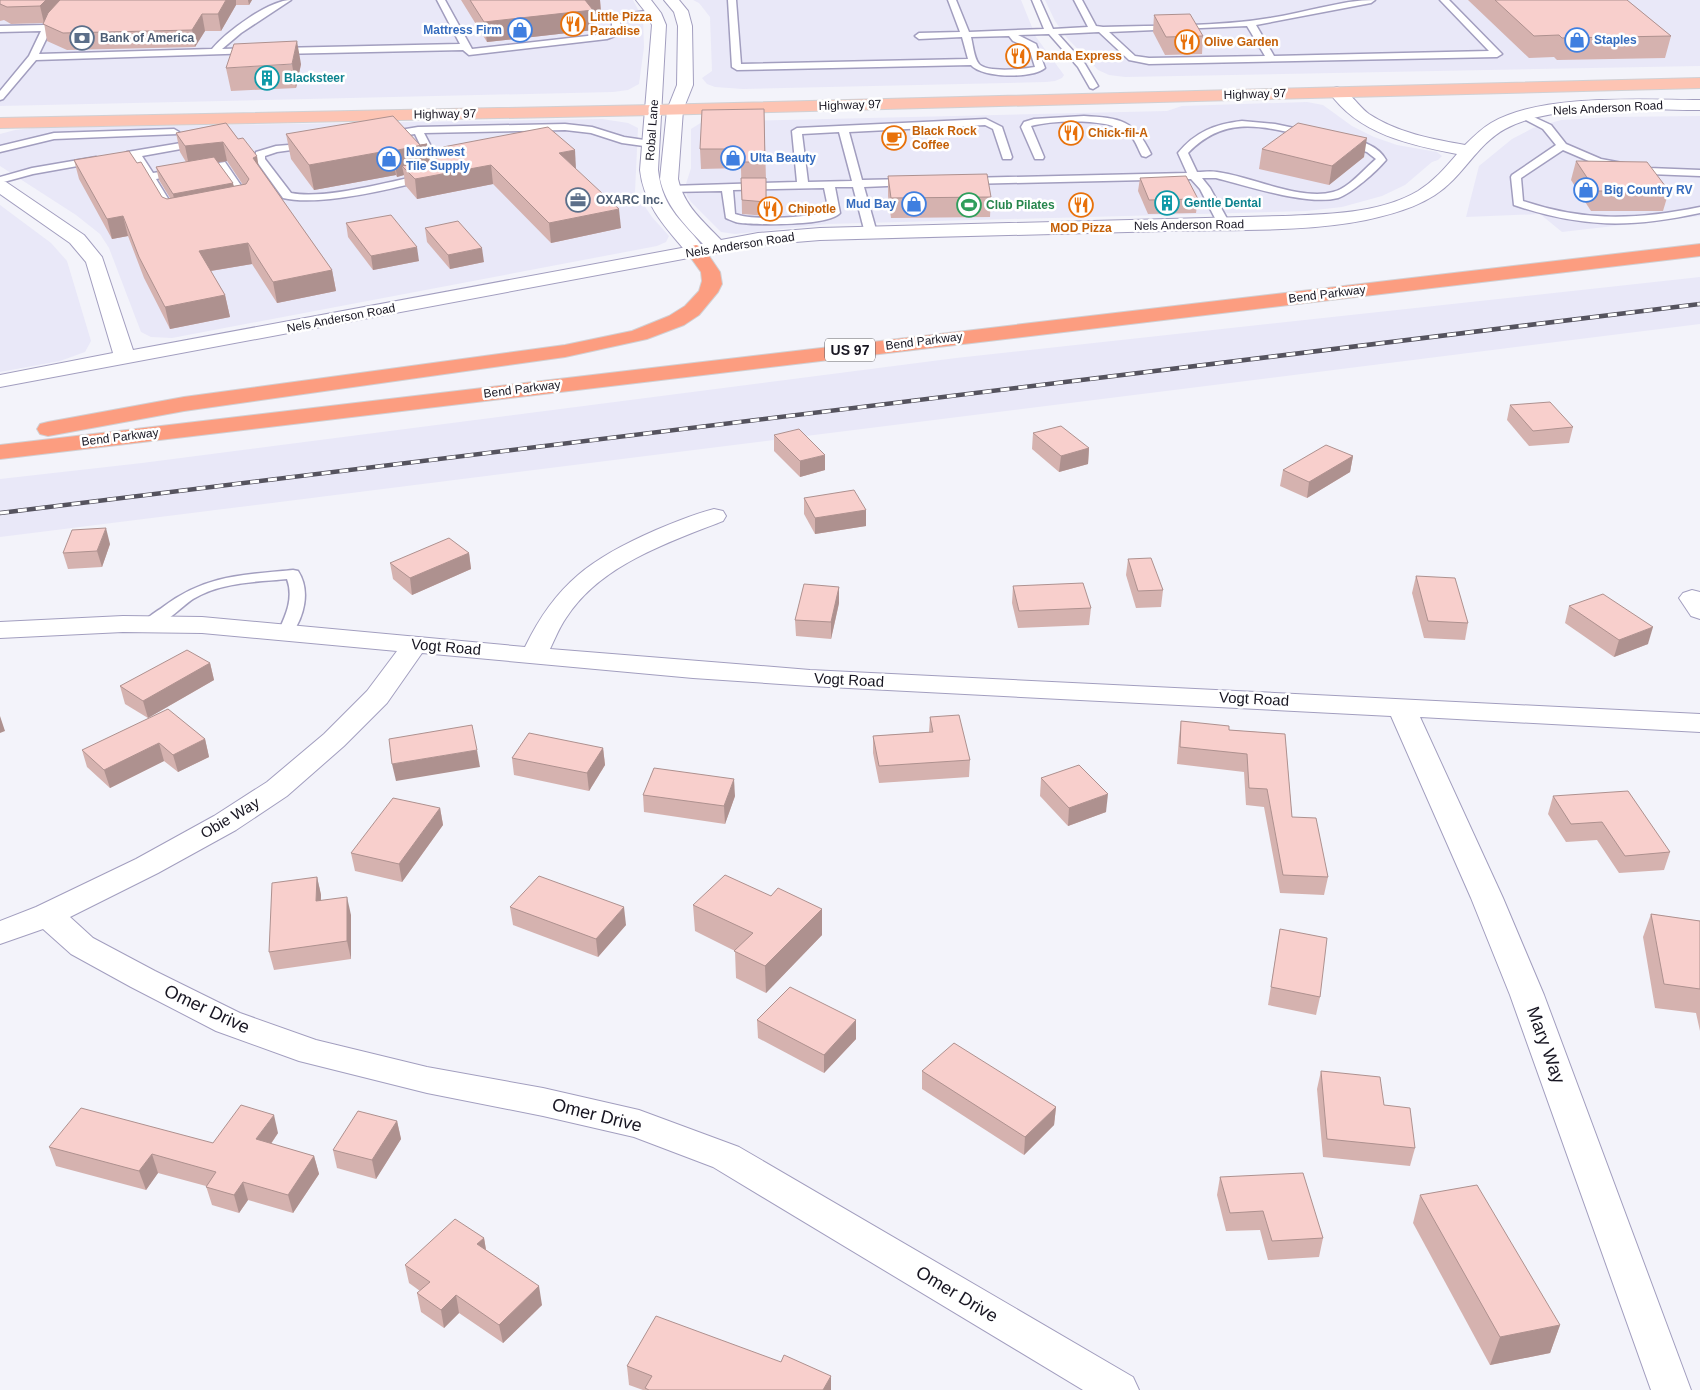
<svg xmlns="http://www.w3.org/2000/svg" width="1700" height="1390" viewBox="0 0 1700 1390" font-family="Helvetica,sans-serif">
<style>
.built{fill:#e9e8f8}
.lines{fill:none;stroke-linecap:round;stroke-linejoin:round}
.lane-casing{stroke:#a29ebf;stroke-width:3}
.street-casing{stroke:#a29ebf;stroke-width:2}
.secondary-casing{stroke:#a29ebf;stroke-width:2}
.primary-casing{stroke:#d1d0d3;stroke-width:2}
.highway-casing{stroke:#d1d0d3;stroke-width:2}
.lane{fill:#fff;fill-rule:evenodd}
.street{fill:#fff;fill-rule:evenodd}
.secondary{fill:#fff;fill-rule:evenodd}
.primary{fill:#fdc4b3;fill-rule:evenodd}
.highway{fill:#fc9d80;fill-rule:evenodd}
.rail-casing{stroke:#55535e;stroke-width:4.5}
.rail{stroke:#fff;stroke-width:3;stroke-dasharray:9;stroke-linecap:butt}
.wall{fill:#d5b2af;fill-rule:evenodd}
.shaded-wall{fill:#ae918f}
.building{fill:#f8cfcc;stroke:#ae918f}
.labels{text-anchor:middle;stroke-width:5;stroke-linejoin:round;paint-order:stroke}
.far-food-label{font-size:12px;font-weight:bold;fill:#c56008;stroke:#fff;text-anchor:start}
.far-shop-label{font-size:12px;font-weight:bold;fill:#366cbe;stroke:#fff;text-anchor:start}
.far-service-label{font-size:12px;font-weight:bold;fill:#4e5e75;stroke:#fff;text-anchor:start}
.far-culture-label{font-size:12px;font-weight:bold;fill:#0d838f;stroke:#fff;text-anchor:start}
.far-street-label{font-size:12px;fill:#181622;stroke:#fff}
.far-leisure-label{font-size:12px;font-weight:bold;fill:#27864d;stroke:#fff;text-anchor:start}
.shield{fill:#fff;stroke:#5d5c64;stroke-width:1}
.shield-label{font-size:14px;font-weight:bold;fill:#181622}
.street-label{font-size:15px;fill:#181622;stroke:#fff}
.near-street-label{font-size:18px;fill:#181622;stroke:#fff}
</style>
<rect width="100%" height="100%" fill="#f3f3fa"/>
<g class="built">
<path d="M 0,0 L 633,0 L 643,19 L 644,47 L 639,84 L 628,90 L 613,92 L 0,106 Z"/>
<path d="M 693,0 L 1021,0 L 1036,37 L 1064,75 L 1062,78 L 1055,81 L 1046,82 L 743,89 L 715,87 L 707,84 L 702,78 L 712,71 L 710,17 L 699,3 Z"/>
<path d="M 1045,0 L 1700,0 L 1700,66 L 1125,77 L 1109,75 L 1098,70 L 1067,38 L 1055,21 Z"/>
<path d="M 1307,102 L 1323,105 L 1352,126 L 1374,137 L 1397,145 L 1437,152 L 1442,156 L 1438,160 L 1432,162 L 1405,185 L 1382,196 L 1342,207 L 1306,211 L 828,224 L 735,234 L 721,232 L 691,202 L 687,196 L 686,184 L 691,168 L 691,129 L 702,122 L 1167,111 L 1182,106 Z"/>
<path d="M 1700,116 L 1700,216 L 1562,232 L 1540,214 L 1466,217 L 1479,166 L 1512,139 L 1533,128 L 1561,120 L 1612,117 Z"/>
<path d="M 602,119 L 628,123 L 638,128 L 635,192 L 652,217 L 669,236 L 666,242 L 657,246 L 172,338 L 151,337 L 141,332 L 109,248 L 100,234 L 76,215 L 0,166 L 0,134 L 15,130 L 33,128 Z"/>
<path d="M 0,205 L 51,243 L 67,261 L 91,341 L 85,352 L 60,361 L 0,372 Z"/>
<path d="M 1700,277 L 1700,324 L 0,537 L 0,479 L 142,463 L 956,358 Z"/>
</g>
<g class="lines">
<g class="lane-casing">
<g id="lane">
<path d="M 67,0 L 76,0 L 51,29 L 39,54 L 212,49 C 226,32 269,0 291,0 L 241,33 L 222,49 L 254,48 L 259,51 L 257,53 L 36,60 L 3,99 L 0,100 L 0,91 L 29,56 L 41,31 L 0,32 L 0,26 L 45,25 Z"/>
<path d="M 437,0 L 445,0 L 472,49 L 605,34 L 612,31 L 612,22 L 617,16 L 624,14 L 654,10 L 658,13 L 654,16 L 623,20 L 620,23 L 620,34 L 607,39 L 469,55 L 463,50 L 278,54 L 273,51 L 278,48 L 460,44 Z"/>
<path d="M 728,0 L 736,0 L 741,64 L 968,59 L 962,37 L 919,39 L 915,36 L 919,33 L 960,32 L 948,0 L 956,0 L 969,32 L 1044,29 L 1032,0 L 1040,0 L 1053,29 L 1088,27 L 1074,0 L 1082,0 L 1096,26 L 1103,27 C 1158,25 1216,27 1270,18 C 1305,13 1340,0 1375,0 L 1371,3 L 1256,25 L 1274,56 L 1489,51 L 1440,0 L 1449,0 L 1502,54 L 1497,57 L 1149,64 L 1129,60 L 1099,32 L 1058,34 L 1085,64 L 1098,86 L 1093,89 L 1090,88 L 1078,67 L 1049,34 L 1018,35 L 1036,44 L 1045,68 C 1032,79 982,78 971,65 L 737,70 L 732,67 ZM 1247,26 L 1265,56 L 1149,58 L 1135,56 L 1109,32 ZM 1009,36 L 1013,41 L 1029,48 L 1035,67 C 1023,69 988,73 979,64 C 974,58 973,45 971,37 Z"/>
<path d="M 1525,113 L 1551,125 L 1566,144 L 1601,159 L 1649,168 L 1700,170 L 1700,176 L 1649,174 L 1598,165 L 1563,150 L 1521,178 L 1523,201 C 1585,222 1636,220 1700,207 L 1700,213 C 1631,228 1582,228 1514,205 L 1511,177 L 1512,175 L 1556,145 L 1543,129 L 1522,118 L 1522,114 Z"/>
<path d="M 1084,116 C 1120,118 1135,120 1151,154 L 1146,157 L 1142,156 C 1138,149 1135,138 1128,133 C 1109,118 1054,120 1031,126 L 1044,157 L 1043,159 L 1035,159 L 1021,127 L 1024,122 L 1034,119 Z"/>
<path d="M 986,119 L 1002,127 L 1012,157 L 1011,159 L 1003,159 L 993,129 L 985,125 L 849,132 L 862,180 L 910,179 L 915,182 L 910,185 L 864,187 L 877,233 L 871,236 L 865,233 L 853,187 L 835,187 L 840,213 C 829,226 759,225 741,223 C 736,223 731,220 726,218 L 722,191 L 670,192 L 665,189 L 670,186 L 797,182 L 792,131 L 797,128 ZM 839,132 L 852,181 L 808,182 L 802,134 ZM 824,188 L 829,212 L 826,213 C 806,217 753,221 735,214 L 733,190 Z"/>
<path d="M 1242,121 L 1275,124 L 1313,132 L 1314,134 L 1309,137 C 1262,126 1225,115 1188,153 L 1197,172 C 1204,172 1210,171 1217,172 C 1250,176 1300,201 1333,192 C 1349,188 1363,170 1376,159 L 1367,152 L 1341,144 L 1341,140 C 1357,137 1379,146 1386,160 C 1376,172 1352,193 1338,198 C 1307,206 1248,186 1216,178 L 1202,178 L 1210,188 L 1230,224 L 1224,227 L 1218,224 L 1200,189 L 1191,179 L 967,184 L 962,181 L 967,178 L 1187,173 L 1178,153 C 1195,132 1215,124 1242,121 Z"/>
<path d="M 565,124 L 592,127 L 624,137 L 651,141 L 656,144 L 651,147 L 622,143 L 591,133 L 565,130 L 424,133 L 435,154 L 444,165 L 442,174 L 434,178 C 396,188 320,207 283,198 L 255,159 L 256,152 L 276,146 L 313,143 L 313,147 L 277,152 L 265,156 L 265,159 L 291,193 C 326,200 391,181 427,174 L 433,170 L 434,165 L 425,155 L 415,134 L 386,138 L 382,137 L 382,133 L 418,127 Z"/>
<path d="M 174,129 L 179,132 L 178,134 L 54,139 L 0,152 L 0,146 L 54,133 Z"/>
<path d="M 199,140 L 204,143 L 203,145 L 142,156 L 153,173 L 225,162 L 251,200 L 250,202 L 239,203 L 238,201 L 240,199 L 218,168 L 156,179 L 172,205 L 171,207 L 163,207 L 133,157 L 127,158 L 122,155 L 127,152 Z"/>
<path d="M 96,157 L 101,160 L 100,162 L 33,174 L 0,183 L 0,177 L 32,168 Z"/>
<path d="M 293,570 L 298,571 C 311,591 304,617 291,635 L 281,635 L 278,632 C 286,615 294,598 287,579 C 256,582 221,582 193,599 C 181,607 159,631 145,627 L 142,624 C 147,617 156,612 163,607 C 205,575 242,575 293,570 Z"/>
</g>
</g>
<g class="street-casing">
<g id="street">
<path d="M 1337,87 C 1349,90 1359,107 1369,114 C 1398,133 1432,139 1465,145 C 1473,137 1481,129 1491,123 C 1542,93 1642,100 1700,100 L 1700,110 C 1644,110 1554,102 1505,129 C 1483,141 1470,163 1453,180 C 1430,204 1398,213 1366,220 C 1301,233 1231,229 1165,231 C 1050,234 935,237 820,240 L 758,245 L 0,387 L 0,375 L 113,353 L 86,262 L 70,243 L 0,194 L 0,181 L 6,182 L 84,235 L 102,257 L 133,350 L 703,244 C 684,224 666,206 660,179 L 667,110 L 669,107 L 681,107 L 683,110 L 678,179 C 684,206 703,221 721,240 L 758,233 L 820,228 L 1283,216 C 1327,214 1379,214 1418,191 C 1434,181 1445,168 1457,154 C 1410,145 1358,134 1329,92 L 1331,89 Z"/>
<path d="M 714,509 L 723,511 L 726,516 L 723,521 C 667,543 600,565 566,618 C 559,628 555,639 550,649 L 810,670 L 1700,714 L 1700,732 L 1420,717 L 1503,898 L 1544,995 L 1691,1390 L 1651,1390 L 1510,995 L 1471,898 L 1391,716 L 810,686 L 693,678 L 422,653 L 387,703 L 344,746 L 287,796 L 236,830 L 158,873 L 70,917 L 93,938 L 155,971 L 240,1013 L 316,1040 L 427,1067 L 543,1088 L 639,1110 L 739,1147 L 1133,1377 L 1139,1390 L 1083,1390 L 713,1167 L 634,1137 L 543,1116 L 427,1093 L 299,1061 L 216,1031 L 131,987 L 71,954 L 43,929 L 0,944 L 0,921 L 36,907 L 136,859 L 214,816 L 267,782 L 324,734 L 367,691 L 397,651 L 202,633 L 123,632 L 0,638 L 0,622 L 123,616 L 202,617 L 525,647 C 556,583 592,558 656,530 C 675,522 694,514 714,509 Z"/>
<path d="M 1692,590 L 1700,592 L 1700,619 L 1691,616 L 1679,598 L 1683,593 Z"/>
</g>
</g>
<g class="secondary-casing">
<g id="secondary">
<path d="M 636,0 L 651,0 L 661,13 L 666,25 L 658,170 C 663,212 684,220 706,251 L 703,255 L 696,257 L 689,255 C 667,229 644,206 640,170 L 652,25 L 647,14 Z"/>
<path d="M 664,0 L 679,0 L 688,11 L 692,26 L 693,85 L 683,110 L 681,113 L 669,113 L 667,110 L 677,85 L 678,26 L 674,12 Z"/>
</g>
</g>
<g class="primary-casing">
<path id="primary" d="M 1700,78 L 1700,88 L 654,115 L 0,128 L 0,118 L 654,105 Z"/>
</g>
<g class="highway-casing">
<g id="highway">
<path d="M 1700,244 L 1700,256 L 0,459 L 0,445 Z"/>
<path d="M 696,245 L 703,247 L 720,272 L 722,284 L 718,292 L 699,315 L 684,325 L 647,339 L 565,357 L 184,411 L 48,436 L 40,434 L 37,429 L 40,424 L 48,422 L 184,397 L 565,345 L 632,331 L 669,316 L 685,306 L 699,291 L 702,281 L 701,272 L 686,251 L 689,247 Z"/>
</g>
</g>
<use href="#lane" class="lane"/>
<use href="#street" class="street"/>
<use href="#secondary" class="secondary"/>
<use href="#primary" class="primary"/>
<use href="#highway" class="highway"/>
<g class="rail-casing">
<path id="rail" d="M 0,513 L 1700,304"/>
</g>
<use href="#rail" class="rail"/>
</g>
<g class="wall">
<path d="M 0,0 L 252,0 L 249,5 L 236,5 L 221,31 L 205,31 L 195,47 L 67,50 L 47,41 L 44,23 L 11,24 L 4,20 L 0,21 Z"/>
<path d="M 461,0 L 600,0 L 601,13 L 593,14 L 594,30 L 487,42 Z"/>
<path d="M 1468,0 L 1627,0 L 1671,36 L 1665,58 L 1557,60 L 1554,57 L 1529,58 Z"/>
<path d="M 1154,15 L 1203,36 L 1202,54 L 1165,55 L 1153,32 Z"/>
<path d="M 301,64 L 296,88 L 231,91 L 226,68 Z"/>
<path d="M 764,109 L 767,216 L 742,214 L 741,168 L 701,169 L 700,149 Z"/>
<path d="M 226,123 L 258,165 L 332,270 L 336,291 L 277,303 L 252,264 L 211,271 L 225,295 L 230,317 L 170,329 L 144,278 L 128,236 L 112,239 L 79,179 L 74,160 L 137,163 L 162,197 L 167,199 L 170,198 L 159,180 L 156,167 L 186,162 L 180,152 L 176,133 ZM 227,161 L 243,185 L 234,186 L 218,162 Z"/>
<path d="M 286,134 L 420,145 L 427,144 L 430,161 L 576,169 L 621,228 L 551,243 L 493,184 L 417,199 L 405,185 L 404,175 L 397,177 L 396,175 L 314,190 L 291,159 Z"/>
<path d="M 1262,149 L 1364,157 L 1329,185 L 1259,169 Z"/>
<path d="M 1576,161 L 1669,191 L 1663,211 L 1591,211 L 1571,180 Z"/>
<path d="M 888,176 L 991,197 L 990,217 L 891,218 L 888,196 Z"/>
<path d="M 1140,178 L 1198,199 L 1196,213 L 1148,214 L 1138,191 Z"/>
<path d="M 346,223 L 419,261 L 373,270 L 348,237 Z"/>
<path d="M 425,228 L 484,262 L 450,269 L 427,242 Z"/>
<path d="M 1510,405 L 1573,427 L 1569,443 L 1529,446 L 1507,420 Z"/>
<path d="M 1033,433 L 1089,448 L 1088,464 L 1059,472 L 1032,449 Z"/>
<path d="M 774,435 L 825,470 L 800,477 L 774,451 Z"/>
<path d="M 1353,456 L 1350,472 L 1307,498 L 1280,486 L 1283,470 Z"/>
<path d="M 804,498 L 866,510 L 866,526 L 815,534 L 804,514 Z"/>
<path d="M 110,544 L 102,567 L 68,569 L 63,553 Z"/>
<path d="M 469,553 L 471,569 L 412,595 L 393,579 L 390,563 Z"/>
<path d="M 1128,559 L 1163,590 L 1161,607 L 1136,608 L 1126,575 Z"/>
<path d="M 1416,576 L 1468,623 L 1465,640 L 1424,638 L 1412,593 Z"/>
<path d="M 1013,586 L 1091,608 L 1089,625 L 1018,628 L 1012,603 Z"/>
<path d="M 839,587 L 839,603 L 831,639 L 796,636 L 795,620 Z"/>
<path d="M 1569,606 L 1648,644 L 1614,657 L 1565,623 Z"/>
<path d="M 210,663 L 214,680 L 148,718 L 125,704 L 120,686 Z"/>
<path d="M 930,717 L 970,760 L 969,777 L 879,783 L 873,753 L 873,736 L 929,732 Z"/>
<path d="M 1181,721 L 1229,730 L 1285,734 L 1292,817 L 1328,877 L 1324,895 L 1280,893 L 1264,807 L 1246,805 L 1244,772 L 1177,764 L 1179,738 Z"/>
<path d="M 205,739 L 209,757 L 178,772 L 164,761 L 110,788 L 87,767 L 82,750 Z"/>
<path d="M 603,748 L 605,765 L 589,791 L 514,775 L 512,758 Z"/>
<path d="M 1041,778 L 1106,812 L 1068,826 L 1040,796 Z"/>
<path d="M 643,795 L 735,796 L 725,824 L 644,812 Z"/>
<path d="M 1553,796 L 1670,852 L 1664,870 L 1619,873 L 1597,840 L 1566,842 L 1548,814 Z"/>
<path d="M 440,808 L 443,825 L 402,882 L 355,871 L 351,853 Z"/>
<path d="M 317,877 L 321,895 L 321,900 L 351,915 L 351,959 L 274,970 L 269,952 Z"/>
<path d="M 693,905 L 822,935 L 766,993 L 736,978 L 735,951 L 695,931 Z"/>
<path d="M 510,907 L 626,925 L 598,957 L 513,925 Z"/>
<path d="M 1651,914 L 1700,921 L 1700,1031 L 1696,1013 L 1655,1008 L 1643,937 Z"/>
<path d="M 1280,929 L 1320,997 L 1316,1015 L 1268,1005 Z"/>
<path d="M 757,1020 L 856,1039 L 824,1073 L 758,1038 Z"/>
<path d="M 922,1071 L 1056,1107 L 1054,1125 L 1024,1155 L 922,1089 Z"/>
<path d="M 1321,1071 L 1384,1105 L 1415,1148 L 1410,1166 L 1323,1157 L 1317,1089 Z"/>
<path d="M 397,1121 L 401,1139 L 376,1179 L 337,1168 L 333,1150 Z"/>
<path d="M 278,1133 L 271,1144 L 314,1156 L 319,1174 L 293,1213 L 248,1200 L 239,1213 L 212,1205 L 206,1186 L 158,1173 L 146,1190 L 56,1166 L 49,1147 L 213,1143 Z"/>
<path d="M 1220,1177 L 1323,1238 L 1319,1257 L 1268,1260 L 1260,1230 L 1226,1231 L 1217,1195 Z"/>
<path d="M 1420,1195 L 1560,1325 L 1550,1353 L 1490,1365 L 1413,1223 Z"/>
<path d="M 484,1238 L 486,1250 L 542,1305 L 503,1343 L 459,1313 L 444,1328 L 421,1312 L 417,1293 L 420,1291 L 409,1283 L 405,1265 Z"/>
<path d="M 781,1362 L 831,1376 L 831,1390 L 643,1390 L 629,1385 L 627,1366 Z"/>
</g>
<g class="shaded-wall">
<path d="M 46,0 L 64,0 L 44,23 L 40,6 Z"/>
<path d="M 226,0 L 236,0 L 236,5 L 221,31 L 218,14 Z"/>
<path d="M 248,0 L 252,0 L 249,5 Z"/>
<path d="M 581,0 L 600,0 L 601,13 L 593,14 L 594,30 L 487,42 L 484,22 Z"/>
<path d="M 202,14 L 205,31 L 195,47 L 192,30 Z"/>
<path d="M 297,41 L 301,64 L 296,88 L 292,64 Z"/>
<path d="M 1367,138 L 1364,157 L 1329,185 L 1332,166 Z"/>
<path d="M 223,142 L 227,161 L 189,166 L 185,146 Z"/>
<path d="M 427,144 L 431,169 L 402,166 L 404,175 L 397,177 L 393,151 Z"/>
<path d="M 392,150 L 396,175 L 314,190 L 309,165 Z"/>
<path d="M 575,150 L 576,169 L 559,153 Z"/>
<path d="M 257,156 L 260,175 L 253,158 Z"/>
<path d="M 491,165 L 493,184 L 417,199 L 415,179 Z"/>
<path d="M 233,183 L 236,197 L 176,208 L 173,194 Z"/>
<path d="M 619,209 L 621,228 L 551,243 L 549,223 Z"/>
<path d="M 123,216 L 128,236 L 112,239 L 107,219 Z"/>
<path d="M 248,243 L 252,264 L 204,272 L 199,251 Z"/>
<path d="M 417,247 L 419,261 L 373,270 L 371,256 Z"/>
<path d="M 482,248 L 484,262 L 450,269 L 448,255 Z"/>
<path d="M 332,270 L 336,291 L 277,303 L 273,282 Z"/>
<path d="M 225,295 L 230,317 L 170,329 L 165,307 Z"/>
<path d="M 1089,448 L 1088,464 L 1059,472 L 1061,456 Z"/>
<path d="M 825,455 L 825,470 L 800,477 L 800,461 Z"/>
<path d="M 1353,456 L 1350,472 L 1307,498 L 1309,482 Z"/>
<path d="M 866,510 L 866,526 L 815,534 L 815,518 Z"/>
<path d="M 106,528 L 110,544 L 102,567 L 97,551 Z"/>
<path d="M 469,553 L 471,569 L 412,595 L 410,578 Z"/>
<path d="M 839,587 L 839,603 L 831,639 L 831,622 Z"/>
<path d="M 1653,627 L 1648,644 L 1614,657 L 1619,640 Z"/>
<path d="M 210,663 L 214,680 L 148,718 L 143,701 Z"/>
<path d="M 0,716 L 5,731 L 0,733 Z"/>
<path d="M 205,739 L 209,757 L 178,772 L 173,755 Z"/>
<path d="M 159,743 L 164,761 L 110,788 L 104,770 Z"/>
<path d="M 603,748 L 605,765 L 589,791 L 587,773 Z"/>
<path d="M 477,750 L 480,767 L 396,781 L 392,764 Z"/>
<path d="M 734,779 L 735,796 L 725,824 L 724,806 Z"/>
<path d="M 1108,794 L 1106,812 L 1068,826 L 1069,808 Z"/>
<path d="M 440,808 L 443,825 L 402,882 L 399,864 Z"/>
<path d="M 317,877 L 321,895 L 320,919 L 316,901 Z"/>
<path d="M 347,897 L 351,915 L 351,959 L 347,941 Z"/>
<path d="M 624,907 L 626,925 L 598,957 L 596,939 Z"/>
<path d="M 822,909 L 822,935 L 766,993 L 765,966 Z"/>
<path d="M 856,1020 L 856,1039 L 824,1073 L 824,1055 Z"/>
<path d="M 1056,1107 L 1054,1125 L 1024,1155 L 1025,1137 Z"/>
<path d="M 274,1115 L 278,1133 L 261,1158 L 256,1139 Z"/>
<path d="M 397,1121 L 401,1139 L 376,1179 L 372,1160 Z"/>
<path d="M 152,1154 L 158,1173 L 146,1190 L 139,1171 Z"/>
<path d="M 314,1156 L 319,1174 L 293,1213 L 288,1195 Z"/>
<path d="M 243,1182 L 248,1200 L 239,1213 L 234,1195 Z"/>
<path d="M 484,1238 L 487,1256 L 477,1244 Z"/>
<path d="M 539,1286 L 542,1305 L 503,1343 L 499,1325 Z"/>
<path d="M 456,1295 L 459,1313 L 444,1328 L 441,1310 Z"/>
<path d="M 1560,1325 L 1550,1353 L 1490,1365 L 1500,1337 Z"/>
<path d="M 831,1376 L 831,1390 L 823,1390 Z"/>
</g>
<g class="building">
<path d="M 0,0 L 46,0 L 40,6 L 7,7 L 0,4 Z"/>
<path d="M 60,0 L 226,0 L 218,14 L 202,14 L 192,30 L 63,33 L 43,24 L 48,13 Z"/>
<path d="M 470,0 L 585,0 L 593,10 L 484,22 Z"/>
<path d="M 1495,0 L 1627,0 L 1671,36 L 1562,38 L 1559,35 L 1534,36 Z"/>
<path d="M 1190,14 L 1203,36 L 1166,37 L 1154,15 Z"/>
<path d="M 297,41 L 292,64 L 226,68 L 234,44 Z"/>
<path d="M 764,109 L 765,162 L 741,162 L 741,149 L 700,149 L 702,110 Z"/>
<path d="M 393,116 L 420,145 L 427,144 L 393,151 L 392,150 L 309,165 L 286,134 Z"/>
<path d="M 226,123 L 238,139 L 243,138 L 257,156 L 253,158 L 332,270 L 273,282 L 248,243 L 199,251 L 225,295 L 165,307 L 139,257 L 123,216 L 107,219 L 74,160 L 129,151 L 137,163 L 141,162 L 162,197 L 167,199 L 246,184 L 249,179 L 223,142 L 185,146 L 176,133 Z"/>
<path d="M 1298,123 L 1367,138 L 1332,166 L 1262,149 Z"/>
<path d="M 548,127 L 575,150 L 559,153 L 619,209 L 549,223 L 491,165 L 415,179 L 402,166 L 428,162 L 440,157 L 443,147 Z"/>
<path d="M 214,157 L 233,183 L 173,194 L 156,167 Z"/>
<path d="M 1576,161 L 1647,162 L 1669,191 L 1596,191 Z"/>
<path d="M 987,174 L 991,197 L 891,198 L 888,176 Z"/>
<path d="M 1186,176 L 1198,199 L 1149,200 L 1140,178 Z"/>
<path d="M 741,178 L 766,178 L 766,202 L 742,200 Z"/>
<path d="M 391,215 L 417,247 L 371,256 L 346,223 Z"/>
<path d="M 458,221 L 482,248 L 448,255 L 425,228 Z"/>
<path d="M 1550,402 L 1573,427 L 1533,431 L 1510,405 Z"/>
<path d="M 1061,426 L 1089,448 L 1061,456 L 1033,433 Z"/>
<path d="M 799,429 L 825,455 L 800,461 L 774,435 Z"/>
<path d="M 1326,445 L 1353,456 L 1309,482 L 1283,470 Z"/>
<path d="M 854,490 L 866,510 L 815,518 L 804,498 Z"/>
<path d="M 106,528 L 97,551 L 63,553 L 72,530 Z"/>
<path d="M 449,538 L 469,553 L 410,578 L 390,563 Z"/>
<path d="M 1151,558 L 1163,590 L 1138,591 L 1128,559 Z"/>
<path d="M 1416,576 L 1455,578 L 1468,623 L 1428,621 Z"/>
<path d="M 1083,583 L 1091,608 L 1019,611 L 1013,586 Z"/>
<path d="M 804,584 L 839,587 L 831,622 L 795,620 Z"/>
<path d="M 1603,594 L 1653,627 L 1619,640 L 1569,606 Z"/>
<path d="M 187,650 L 210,663 L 143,701 L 120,686 Z"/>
<path d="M 168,709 L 205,739 L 173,755 L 159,743 L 104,770 L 82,750 Z"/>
<path d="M 959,715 L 970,760 L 879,766 L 873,736 L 933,732 L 930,717 Z"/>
<path d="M 1181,721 L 1229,726 L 1229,730 L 1285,734 L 1292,817 L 1316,818 L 1328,877 L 1283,875 L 1267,789 L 1249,788 L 1247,754 L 1180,747 Z"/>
<path d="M 472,725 L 477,750 L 392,764 L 389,739 Z"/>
<path d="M 529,733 L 603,748 L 587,773 L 512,758 Z"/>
<path d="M 1079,765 L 1108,794 L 1069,808 L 1041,778 Z"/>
<path d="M 654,768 L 734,779 L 724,806 L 643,795 Z"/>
<path d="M 1628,791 L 1670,852 L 1625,856 L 1602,822 L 1571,824 L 1553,796 Z"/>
<path d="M 393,798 L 440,808 L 399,864 L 351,853 Z"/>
<path d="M 725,875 L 771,896 L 778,888 L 822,909 L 765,966 L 734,951 L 753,933 L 693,905 Z"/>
<path d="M 539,876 L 624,907 L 596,939 L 510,907 Z"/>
<path d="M 317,877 L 316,901 L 347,897 L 347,941 L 269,952 L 272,883 Z"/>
<path d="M 1651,914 L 1700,921 L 1700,989 L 1664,984 Z"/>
<path d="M 1280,929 L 1327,938 L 1320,997 L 1271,987 Z"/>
<path d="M 790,987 L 856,1020 L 824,1055 L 757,1020 Z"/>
<path d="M 954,1043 L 1056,1107 L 1025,1137 L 922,1071 Z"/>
<path d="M 1321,1071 L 1380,1077 L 1384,1105 L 1410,1108 L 1415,1148 L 1327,1139 Z"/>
<path d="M 241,1105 L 274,1115 L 256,1139 L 314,1156 L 288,1195 L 243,1182 L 234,1195 L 206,1187 L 216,1172 L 152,1154 L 139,1171 L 49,1147 L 81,1108 L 213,1143 Z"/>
<path d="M 358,1111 L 397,1121 L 372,1160 L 333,1150 Z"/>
<path d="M 1303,1173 L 1323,1238 L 1272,1241 L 1263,1211 L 1230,1213 L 1220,1177 Z"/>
<path d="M 1477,1185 L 1560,1325 L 1500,1337 L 1420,1195 Z"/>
<path d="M 455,1219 L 484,1238 L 477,1244 L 539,1286 L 499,1325 L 456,1295 L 441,1310 L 417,1293 L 430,1282 L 405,1265 Z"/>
<path d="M 656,1316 L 781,1362 L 784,1355 L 831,1376 L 823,1390 L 649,1390 L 645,1388 L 652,1376 L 627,1366 Z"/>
</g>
<defs>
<g id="restaurant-ring" transform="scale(1.25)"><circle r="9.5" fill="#fff" stroke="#e8710a" stroke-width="1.5"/><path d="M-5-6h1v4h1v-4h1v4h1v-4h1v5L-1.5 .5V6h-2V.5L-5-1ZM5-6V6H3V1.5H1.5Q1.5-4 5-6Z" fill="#e8710a"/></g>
<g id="shop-ring" transform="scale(1.25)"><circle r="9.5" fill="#fff" stroke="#3f7fe0" stroke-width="1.5"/><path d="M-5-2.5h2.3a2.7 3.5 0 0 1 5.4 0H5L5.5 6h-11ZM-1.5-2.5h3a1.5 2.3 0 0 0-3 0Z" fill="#3f7fe0"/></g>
<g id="bank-ring" transform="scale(1.25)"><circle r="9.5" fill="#fff" stroke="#5c6f8a" stroke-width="1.5"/><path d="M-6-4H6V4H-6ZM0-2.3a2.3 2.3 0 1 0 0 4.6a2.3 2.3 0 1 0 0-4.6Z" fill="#5c6f8a"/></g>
<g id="building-ring" transform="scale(1.25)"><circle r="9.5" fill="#fff" stroke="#0f9aa8" stroke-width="1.5"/><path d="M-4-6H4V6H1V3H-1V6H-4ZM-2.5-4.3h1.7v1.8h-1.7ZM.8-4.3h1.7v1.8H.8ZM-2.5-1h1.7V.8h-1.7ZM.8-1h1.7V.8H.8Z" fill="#0f9aa8"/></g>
<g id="cafe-ring" transform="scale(1.25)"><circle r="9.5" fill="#fff" stroke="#e8710a" stroke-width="1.5"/><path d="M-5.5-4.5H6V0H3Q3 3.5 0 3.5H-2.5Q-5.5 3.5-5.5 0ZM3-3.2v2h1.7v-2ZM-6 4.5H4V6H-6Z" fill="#e8710a"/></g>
<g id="office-ring" transform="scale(1.25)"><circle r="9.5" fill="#fff" stroke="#5c6f8a" stroke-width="1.5"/><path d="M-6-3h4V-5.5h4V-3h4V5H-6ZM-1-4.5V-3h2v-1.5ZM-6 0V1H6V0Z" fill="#5c6f8a"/></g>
<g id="stadium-ring" transform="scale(1.25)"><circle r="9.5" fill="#fff" stroke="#2e9e5b" stroke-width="1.5"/><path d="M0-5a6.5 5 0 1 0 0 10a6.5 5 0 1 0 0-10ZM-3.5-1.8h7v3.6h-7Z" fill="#2e9e5b"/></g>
</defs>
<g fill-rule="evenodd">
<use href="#restaurant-ring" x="573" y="24"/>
<use href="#shop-ring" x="520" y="30"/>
<use href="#bank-ring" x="82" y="38"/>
<use href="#shop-ring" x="1577" y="40"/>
<use href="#restaurant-ring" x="1187" y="42"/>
<use href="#restaurant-ring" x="1018" y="56"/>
<use href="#building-ring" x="267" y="78"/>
<use href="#restaurant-ring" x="1071" y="133"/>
<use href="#cafe-ring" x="894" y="138"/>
<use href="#shop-ring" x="733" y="158"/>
<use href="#shop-ring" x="389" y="159"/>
<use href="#shop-ring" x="1586" y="190"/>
<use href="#office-ring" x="578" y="200"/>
<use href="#building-ring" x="1167" y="203"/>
<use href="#shop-ring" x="914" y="204"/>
<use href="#stadium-ring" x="969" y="205"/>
<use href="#restaurant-ring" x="1081" y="205"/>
<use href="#restaurant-ring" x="770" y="209"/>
</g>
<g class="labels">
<g class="far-food-label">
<text x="590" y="21">Little Pizza<tspan x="590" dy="14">Paradise</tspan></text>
<text x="1204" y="46">Olive Garden</text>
<text x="1036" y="60">Panda Express</text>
<text x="912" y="135">Black Rock<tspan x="912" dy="14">Coffee</tspan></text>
<text x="1088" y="137">Chick-fil-A</text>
<text x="788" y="213">Chipotle</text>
<text x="1081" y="232" text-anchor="middle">MOD Pizza</text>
</g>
<g class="far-shop-label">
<text x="502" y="34" text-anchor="end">Mattress Firm</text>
<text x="1594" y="44">Staples</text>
<text x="406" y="156">Northwest<tspan x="406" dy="14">Tile Supply</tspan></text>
<text x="750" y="162">Ulta Beauty</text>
<text x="1604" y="194">Big Country RV</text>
<text x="896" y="208" text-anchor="end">Mud Bay</text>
</g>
<g class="far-service-label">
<text x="100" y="42">Bank of America</text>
<text x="596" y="204">OXARC Inc.</text>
</g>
<g class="far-culture-label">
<text x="284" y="82">Blacksteer</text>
<text x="1184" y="207">Gentle Dental</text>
</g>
<g class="far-street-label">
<text transform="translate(1255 94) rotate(-2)" y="4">Highway 97</text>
<text transform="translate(850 105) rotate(-2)" y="4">Highway 97</text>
<text transform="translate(1608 108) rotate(-3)" y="4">Nels Anderson Road</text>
<text transform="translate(445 114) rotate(-1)" y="4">Highway 97</text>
<text transform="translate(652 130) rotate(-86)" y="4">Robal Lane</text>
<text transform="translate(1189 225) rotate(-1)" y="4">Nels Anderson Road</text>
<text transform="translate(740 245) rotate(-9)" y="4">Nels Anderson Road</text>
<text transform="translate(1327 294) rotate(-7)" y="4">Bend Parkway</text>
<text transform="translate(341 318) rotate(-11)" y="4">Nels Anderson Road</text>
<text transform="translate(924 341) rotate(-7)" y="4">Bend Parkway</text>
<text transform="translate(522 389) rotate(-7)" y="4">Bend Parkway</text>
<text transform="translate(120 437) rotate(-7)" y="4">Bend Parkway</text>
</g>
<g class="far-leisure-label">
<text x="986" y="209">Club Pilates</text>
</g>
<rect class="shield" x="825" y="338.5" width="50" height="23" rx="4"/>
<g class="shield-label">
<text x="850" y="355">US 97</text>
</g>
<g class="street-label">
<text transform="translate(446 647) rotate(5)" y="5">Vogt Road</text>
<text transform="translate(849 680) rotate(3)" y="5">Vogt Road</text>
<text transform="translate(1254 699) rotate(3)" y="5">Vogt Road</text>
<text transform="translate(230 818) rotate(-31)" y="5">Obie Way</text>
</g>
<g class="near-street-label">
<text transform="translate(207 1009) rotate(25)" y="6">Omer Drive</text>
<text transform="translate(1546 1045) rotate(70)" y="6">Mary Way</text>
<text transform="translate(597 1115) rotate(14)" y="6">Omer Drive</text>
<text transform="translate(957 1294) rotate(31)" y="6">Omer Drive</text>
</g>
</g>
</svg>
